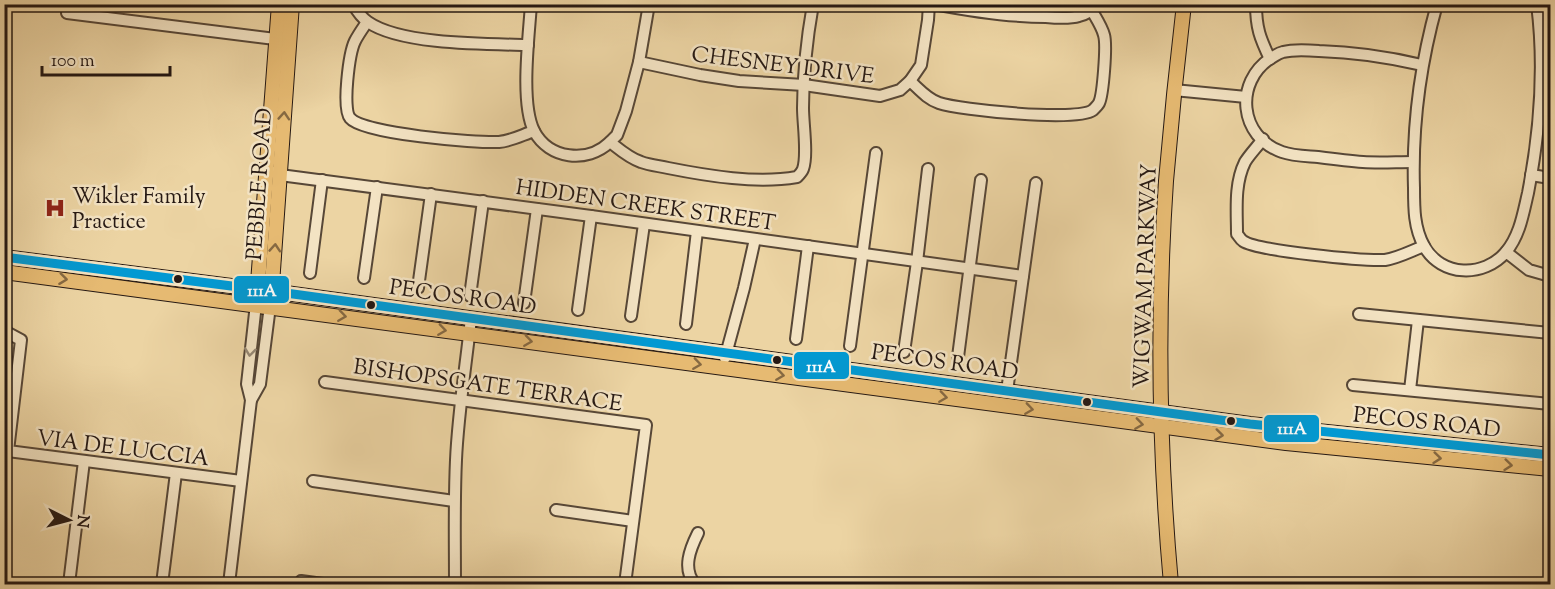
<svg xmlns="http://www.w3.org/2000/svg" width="1555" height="589" viewBox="0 0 1555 589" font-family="'Sorts Mill Goudy',serif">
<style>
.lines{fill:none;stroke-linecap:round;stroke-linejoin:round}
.minor-casing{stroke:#574737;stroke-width:14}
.major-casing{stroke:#251813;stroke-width:16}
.minor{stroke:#f3e3c3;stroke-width:10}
.major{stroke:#e6ba72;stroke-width:14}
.bus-1-casing{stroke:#f3e3c3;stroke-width:14}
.bus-1{stroke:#0299d2;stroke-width:9}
.oneway{stroke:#866942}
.oneway2{stroke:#968874}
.bus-dot{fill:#251813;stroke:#f3e3c3;stroke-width:2}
.labels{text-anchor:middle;stroke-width:5;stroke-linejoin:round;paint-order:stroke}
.street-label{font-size:22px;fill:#251813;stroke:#f3e3c3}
.poi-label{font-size:22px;fill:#251813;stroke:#f3e3c3;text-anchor:start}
.line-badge{stroke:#f3e3c3;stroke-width:2}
.badge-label{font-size:16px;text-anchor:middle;font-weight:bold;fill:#fff}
</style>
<rect width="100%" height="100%" fill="#ecd4a3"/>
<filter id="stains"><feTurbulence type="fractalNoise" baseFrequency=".00333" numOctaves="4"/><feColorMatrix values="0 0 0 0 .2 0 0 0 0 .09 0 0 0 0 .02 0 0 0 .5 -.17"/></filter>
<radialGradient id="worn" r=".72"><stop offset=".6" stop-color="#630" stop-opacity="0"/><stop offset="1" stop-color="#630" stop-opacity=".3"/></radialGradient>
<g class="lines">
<g class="minor-casing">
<g id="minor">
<path d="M 353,4 C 357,11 362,18 368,22 C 401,45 487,44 528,45"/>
<path d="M 531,4 C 529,36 520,103 534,131"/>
<path d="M 934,4 C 971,11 1008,17 1046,17 C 1057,18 1069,19 1079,16 C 1087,14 1093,10 1099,4"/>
<path d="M 1256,4 C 1256,28 1260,38 1270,59"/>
<path d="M 67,13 L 283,40"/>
<path d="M 367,22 C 363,28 358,35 355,41 C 349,53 342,109 350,118 C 363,134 475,143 499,142 C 511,141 522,135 534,131 C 549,159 587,164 610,142 C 619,149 629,158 641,162 C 649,165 659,166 668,168 C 708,176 757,184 797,177 C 799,175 802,172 803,169 C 808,155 803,124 803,108 C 803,73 807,38 813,4"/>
<path d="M 639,62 L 700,75 L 739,81 L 804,85 L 880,96 L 900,90 L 910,81 L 921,65 L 928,20 L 929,4"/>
<path d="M 910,81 C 919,89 927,99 939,103 C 960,110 1078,122 1093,110 C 1094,109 1098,105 1099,103 C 1103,95 1107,45 1104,35 C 1102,27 1096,18 1092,11"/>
<path d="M 1174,90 L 1246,97"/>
<path d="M 1263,139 C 1257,147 1250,154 1245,162 C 1234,184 1237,211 1237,234 C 1239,236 1240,239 1243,241 C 1257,251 1364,261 1385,260 C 1398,258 1411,251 1424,246 C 1441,277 1484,278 1506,252 L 1529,270 L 1550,276"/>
<path d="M 610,142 L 617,135 L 626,111 L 639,62 L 649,4"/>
<path d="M 1413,162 C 1396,162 1379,163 1363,162 C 1348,161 1333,159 1318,157 C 1306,156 1293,156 1282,152 C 1239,137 1234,82 1271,58 C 1275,56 1278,53 1283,52 C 1294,49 1307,50 1319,51 C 1354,52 1388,57 1422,65"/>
<path d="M 274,172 L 280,175 L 591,216 L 1023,276"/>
<path d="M 1531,175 L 1550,178"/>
<path d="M 1424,246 C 1414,228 1414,208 1414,188 C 1412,125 1420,65 1437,4"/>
<path d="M 1506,252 C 1520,235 1523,214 1528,193 C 1540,131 1545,67 1537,4"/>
<path d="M 310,273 L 322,180"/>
<path d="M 364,278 L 377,187"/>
<path d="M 418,288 L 431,194"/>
<path d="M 470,296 L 483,201"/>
<path d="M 524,303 L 537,209"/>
<path d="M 578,310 L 591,216"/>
<path d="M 1359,314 L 1550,333"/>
<path d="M 631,316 L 644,224"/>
<path d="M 686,324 L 697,231"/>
<path d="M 4,333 L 8,333 L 21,340 L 8,451 L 241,481"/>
<path d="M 796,339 L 808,246"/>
<path d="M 850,346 L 876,153"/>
<path d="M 904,352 L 917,262 L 928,169"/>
<path d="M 958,357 L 981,180"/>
<path d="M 725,358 L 744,288 L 755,239"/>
<path d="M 325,382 L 646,425 L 625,584"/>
<path d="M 1353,385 L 1550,404"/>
<path d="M 1410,390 L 1418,320"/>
<path d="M 1007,391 L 1036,183"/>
<path d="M 251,400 L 260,384 L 270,306"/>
<path d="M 313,481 L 454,501"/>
<path d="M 556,510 L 633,521"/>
<path d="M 301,581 L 323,584"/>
<path d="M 69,584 L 84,461"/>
<path d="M 162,584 L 176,473"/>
<path d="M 229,584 L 251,400 L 247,384 L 256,304"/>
<path d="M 455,584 C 455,543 454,502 456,460 C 458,413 466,365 471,318"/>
<path d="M 695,584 C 682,569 690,549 698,533"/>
</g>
</g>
<g class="major-casing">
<g id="major">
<path d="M 4,257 L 271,291 L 1250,424 L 1550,455"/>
<path d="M 4,272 L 1286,443 L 1550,469"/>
<path d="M 257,296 L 279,4"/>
<path d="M 271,298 L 292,4"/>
<path d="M 1171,584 C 1159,451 1157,315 1166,181 C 1171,122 1177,63 1184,4"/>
</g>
</g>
<use href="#minor" class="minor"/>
<use href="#major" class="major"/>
<g class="bus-1-casing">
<path id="bus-1" d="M 4,257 L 271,291 L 1250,424 L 1550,455"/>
</g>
<use href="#bus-1" class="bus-1"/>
</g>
<defs><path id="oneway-chevron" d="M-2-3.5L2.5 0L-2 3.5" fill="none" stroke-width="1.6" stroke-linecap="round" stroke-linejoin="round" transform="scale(1.5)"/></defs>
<g class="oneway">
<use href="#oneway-chevron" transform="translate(284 116) rotate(-86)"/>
<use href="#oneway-chevron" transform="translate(275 248) rotate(-86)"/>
<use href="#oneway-chevron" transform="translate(63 279) rotate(7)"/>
<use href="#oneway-chevron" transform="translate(342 316) rotate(8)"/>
<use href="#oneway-chevron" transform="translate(442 330) rotate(8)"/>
<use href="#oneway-chevron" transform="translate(528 341) rotate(8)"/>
<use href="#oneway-chevron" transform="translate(697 364) rotate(8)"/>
<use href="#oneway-chevron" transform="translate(780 375) rotate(8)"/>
<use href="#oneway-chevron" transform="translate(943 397) rotate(8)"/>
<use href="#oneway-chevron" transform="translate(1029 409) rotate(8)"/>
<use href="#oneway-chevron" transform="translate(1139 424) rotate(8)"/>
<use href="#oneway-chevron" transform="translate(1219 435) rotate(7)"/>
<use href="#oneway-chevron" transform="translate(1437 458) rotate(6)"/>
<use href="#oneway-chevron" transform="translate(1508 465) rotate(6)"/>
</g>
<use class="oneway2" href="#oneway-chevron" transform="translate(250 352) rotate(97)"/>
<defs>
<g id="hospital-bare" transform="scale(1.62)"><path d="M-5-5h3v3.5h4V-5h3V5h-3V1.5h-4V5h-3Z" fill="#8f2418" stroke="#f3e3c3" stroke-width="2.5" paint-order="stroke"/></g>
</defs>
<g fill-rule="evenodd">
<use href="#hospital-bare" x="55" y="208"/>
</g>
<g class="bus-dot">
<circle cx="178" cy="279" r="5"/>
<circle cx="371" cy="305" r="5"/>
<circle cx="777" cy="360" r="5"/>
<circle cx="1087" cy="402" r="5"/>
<circle cx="1231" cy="421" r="5"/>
</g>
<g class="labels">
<g class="street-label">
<text transform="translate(783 64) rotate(7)" y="8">CHESNEY DRIVE</text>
<text transform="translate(258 184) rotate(-86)" y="8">PEBBLE ROAD</text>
<text transform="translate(646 204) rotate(8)" y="8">HIDDEN CREEK STREET</text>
<text transform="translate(1144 276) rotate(-88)" y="8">WIGWAM PARKWAY</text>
<text transform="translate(463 296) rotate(8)" y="8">PECOS ROAD</text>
<text transform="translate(945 361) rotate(8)" y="8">PECOS ROAD</text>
<text transform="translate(488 384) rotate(8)" y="8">BISHOPSGATE TERRACE</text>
<text transform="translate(1427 421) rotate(6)" y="8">PECOS ROAD</text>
<text transform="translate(123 447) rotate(7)" y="8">VIA DE LUCCIA</text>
</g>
<g class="poi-label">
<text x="72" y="203">Wikler Family<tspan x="72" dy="25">Practice</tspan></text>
</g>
</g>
<g class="line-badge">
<rect x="233" y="275" width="57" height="29" rx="6" fill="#0299d2"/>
<rect x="793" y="351" width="57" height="29" rx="6" fill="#0299d2"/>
<rect x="1263" y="414" width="57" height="29" rx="6" fill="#0299d2"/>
</g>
<g class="badge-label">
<text x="262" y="296">111A</text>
<text x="821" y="372">111A</text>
<text x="1292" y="434">111A</text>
</g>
<rect width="1555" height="589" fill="none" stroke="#ecd4a3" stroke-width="24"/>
<rect x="6" y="6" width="1543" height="577" fill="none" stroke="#251813" stroke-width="3"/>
<rect x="12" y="12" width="1531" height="565" fill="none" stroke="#251813" stroke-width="1.5"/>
<g transform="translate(69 520) rotate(96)" stroke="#f3e3c3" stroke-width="4.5" paint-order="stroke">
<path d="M0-4.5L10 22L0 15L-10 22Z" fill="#251813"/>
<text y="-9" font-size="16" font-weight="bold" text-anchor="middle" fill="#251813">N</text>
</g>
<path d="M42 66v9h128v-9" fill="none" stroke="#251813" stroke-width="3"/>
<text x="51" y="66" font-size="18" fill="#251813" stroke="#f3e3c3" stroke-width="4.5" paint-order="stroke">100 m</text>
<rect width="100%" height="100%" filter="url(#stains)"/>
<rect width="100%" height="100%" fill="url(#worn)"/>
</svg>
